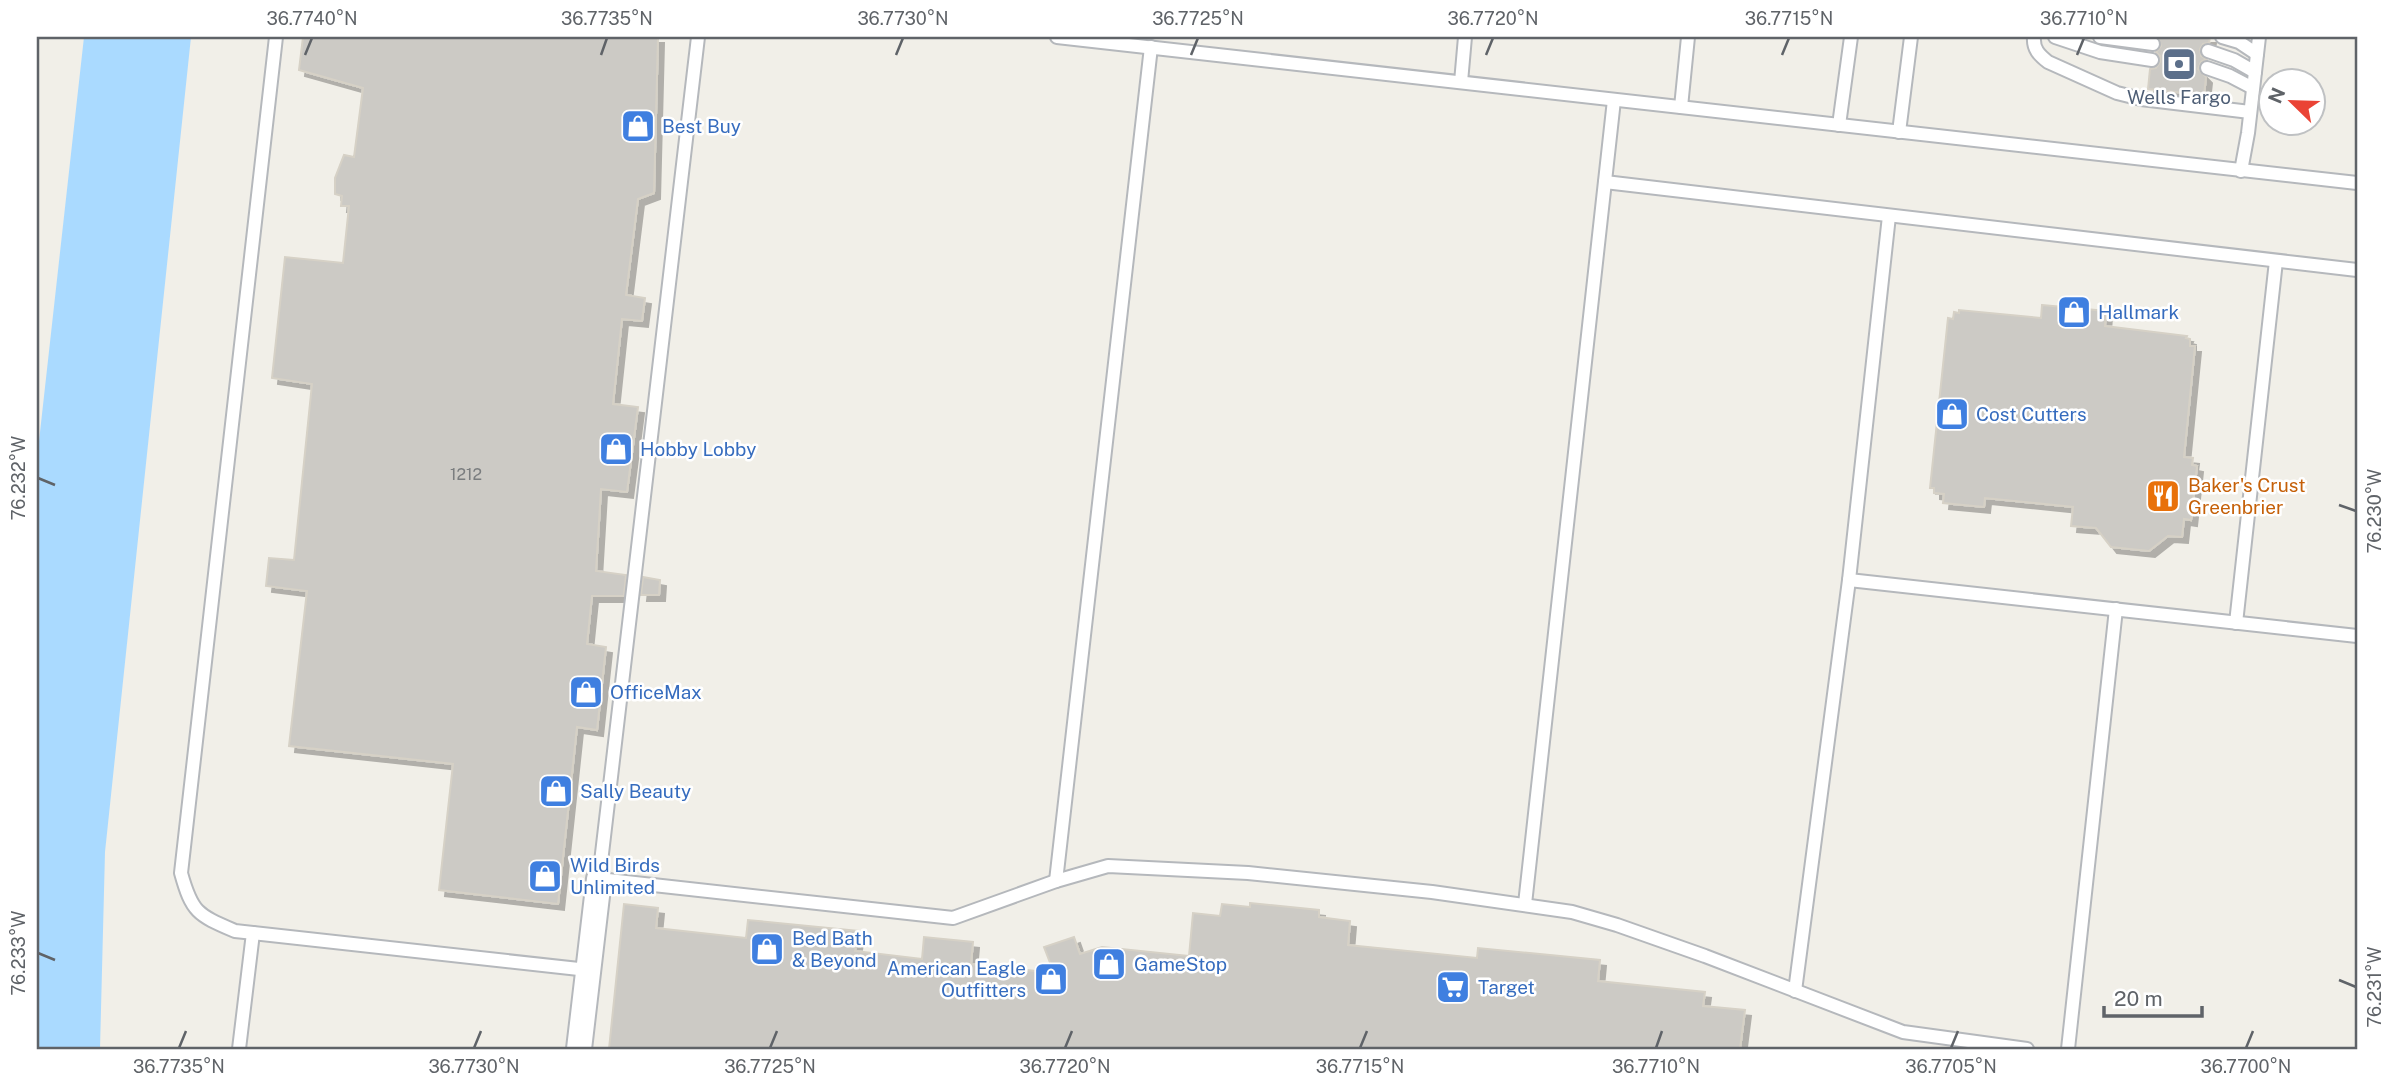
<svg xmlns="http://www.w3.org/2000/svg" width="2394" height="1086" viewBox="0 0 2394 1086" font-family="'Public Sans',sans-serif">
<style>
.water{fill:#aadaff}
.building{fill:#cccac5;stroke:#d6d1c6;stroke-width:2;filter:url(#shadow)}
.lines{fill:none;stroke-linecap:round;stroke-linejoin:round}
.service-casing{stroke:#b5b8bc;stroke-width:16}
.minor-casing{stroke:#b5b8bc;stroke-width:28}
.service{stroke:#fff;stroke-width:12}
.minor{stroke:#fff;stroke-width:24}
.ticks{fill:none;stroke:#5f6368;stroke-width:2.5}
.labels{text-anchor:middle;stroke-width:5;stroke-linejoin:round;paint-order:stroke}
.number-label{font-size:16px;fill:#7a7d7f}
.service-label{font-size:19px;fill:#4e5e75;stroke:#fff}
.shop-label{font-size:19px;fill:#366cbe;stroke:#fff;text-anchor:start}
.food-label{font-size:19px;fill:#c56008;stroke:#fff;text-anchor:start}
.neatline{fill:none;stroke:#5f6368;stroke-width:2.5}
.ticks-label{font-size:18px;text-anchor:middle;fill:#5f6368}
</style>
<defs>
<filter id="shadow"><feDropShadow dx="6" dy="6" stdDeviation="0" flood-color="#0004"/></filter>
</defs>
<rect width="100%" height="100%" fill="#f1efe8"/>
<path class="water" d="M 84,37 L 191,37 L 105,852 L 100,1049 L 37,1049 L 37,459 Z"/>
<g class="building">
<path d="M 303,37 L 658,37 L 654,193 L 638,199 L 626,295 L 645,298 L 642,321 L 622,319 L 613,404 L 638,407 L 627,492 L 601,489 L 596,571 L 626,575 L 624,596 L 592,596 L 587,644 L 606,647 L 597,730 L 577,727 L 558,904 L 439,890 L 453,764 L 289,746 L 307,591 L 266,586 L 269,558 L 294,560 L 312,384 L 272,378 L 285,257 L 343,263 L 349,206 L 341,206 L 342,196 L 335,194 L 335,178 L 344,155 L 354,157 L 363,88 L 299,70 Z"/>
<path d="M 2158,37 L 2210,37 L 2209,43 L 2203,44 L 2200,49 L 2201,56 L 2206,59 L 2201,62 L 2198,69 L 2206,77 L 2204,95 L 2148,89 L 2150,69 L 2156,68 L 2160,62 L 2160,56 L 2156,52 L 2161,46 Z"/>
<path d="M 2042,305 L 2106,311 L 2105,326 L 2187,336 L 2186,338 L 2190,339 L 2190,346 L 2195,346 L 2184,457 L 2193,458 L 2192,465 L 2197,466 L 2191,520 L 2184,519 L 2182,537 L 2168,536 L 2149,551 L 2111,547 L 2096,528 L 2071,526 L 2073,507 L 1985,498 L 1984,507 L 1943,503 L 1944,494 L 1934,493 L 1934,488 L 1930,488 L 1948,318 L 1953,319 L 1954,312 L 1959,313 L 1959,310 L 2041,318 Z"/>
<path d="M 643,577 L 660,580 L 659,595 L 641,595 Z"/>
<path d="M 1250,903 L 1319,910 L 1319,917 L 1350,921 L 1348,945 L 1477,958 L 1478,948 L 1600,960 L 1598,981 L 1705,992 L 1703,1006 L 1745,1010 L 1740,1049 L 609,1049 L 624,904 L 658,908 L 656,928 L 746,938 L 748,920 L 858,931 L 855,951 L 922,959 L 924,937 L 973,942 L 971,964 L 1054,973 L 1044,947 L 1074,937 L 1080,954 L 1102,947 L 1189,956 L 1193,913 L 1220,916 L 1222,904 L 1250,907 Z"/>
</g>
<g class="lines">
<g class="service-casing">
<g id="service">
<path d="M 276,37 L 181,873 C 192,913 198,915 235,931 L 588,970"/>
<path d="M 698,37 L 599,879 L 953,918 L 1056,881 L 1108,866 L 1248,873 L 1432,892 L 1572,912 L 1617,925 L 1705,956 L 1903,1032 L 2027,1049"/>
<path d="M 1057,37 L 2357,183"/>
<path d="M 2034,37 C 2033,49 2039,55 2048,62 L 2117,93 L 2141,99 L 2250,112"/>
<path d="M 2055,37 L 2100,52 L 2152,60"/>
<path d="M 2100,37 L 2153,44"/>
<path d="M 2222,37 L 2239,42 L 2257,54"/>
<path d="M 2208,51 L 2234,60 L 2255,72"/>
<path d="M 2207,68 L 2230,76 L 2253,88"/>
<path d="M 1461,82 L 1465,37"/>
<path d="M 1681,107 L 1688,37"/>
<path d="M 1839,125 L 1851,37"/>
<path d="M 1899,132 L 1911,37"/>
<path d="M 2241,171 L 2248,133 L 2259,37"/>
<path d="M 1605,182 L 2357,270"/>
<path d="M 1849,580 L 2357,636"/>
<path d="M 2236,623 L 2276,261"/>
<path d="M 1056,881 L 1151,47"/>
<path d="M 1525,904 L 1614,100"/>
<path d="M 1795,991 L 1849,580 L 1889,216"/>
<path d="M 239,1049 L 253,933"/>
<path d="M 2068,1049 L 2116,609"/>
</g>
</g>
<g class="minor-casing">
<path id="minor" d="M 579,1049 L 599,879"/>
</g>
<use href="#service" class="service"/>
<use href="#minor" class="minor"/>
</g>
<path class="ticks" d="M 305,55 L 312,38M 601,55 L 607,38M 896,55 L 903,38M 1191,55 L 1198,38M 1486,55 L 1493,38M 1782,55 L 1789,38M 2077,55 L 2084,38M 38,478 L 55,485M 2339,505 L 2356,511M 38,953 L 55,960M 2339,980 L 2356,987M 179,1048 L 186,1031M 474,1048 L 481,1031M 770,1048 L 777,1031M 1065,1048 L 1072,1031M 1360,1048 L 1367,1031M 1656,1048 L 1662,1031M 1951,1048 L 1958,1031M 2246,1048 L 2253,1031"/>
<defs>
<g id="bank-square" transform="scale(1.75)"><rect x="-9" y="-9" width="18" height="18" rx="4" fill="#5c6f8a" stroke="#fff"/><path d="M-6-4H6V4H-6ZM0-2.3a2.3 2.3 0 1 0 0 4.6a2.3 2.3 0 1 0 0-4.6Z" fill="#fff"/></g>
<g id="shop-square" transform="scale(1.75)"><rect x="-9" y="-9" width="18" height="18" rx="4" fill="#3f7fe0" stroke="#fff"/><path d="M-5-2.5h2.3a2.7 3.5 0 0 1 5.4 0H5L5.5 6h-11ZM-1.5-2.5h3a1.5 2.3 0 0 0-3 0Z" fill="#fff"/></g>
<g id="restaurant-square" transform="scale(1.75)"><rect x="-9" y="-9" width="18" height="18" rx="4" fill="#e8710a" stroke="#fff"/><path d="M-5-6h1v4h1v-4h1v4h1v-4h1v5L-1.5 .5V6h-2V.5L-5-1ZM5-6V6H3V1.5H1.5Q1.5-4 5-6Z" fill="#fff"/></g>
<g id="supermarket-square" transform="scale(1.75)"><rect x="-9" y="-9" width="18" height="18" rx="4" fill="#3f7fe0" stroke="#fff"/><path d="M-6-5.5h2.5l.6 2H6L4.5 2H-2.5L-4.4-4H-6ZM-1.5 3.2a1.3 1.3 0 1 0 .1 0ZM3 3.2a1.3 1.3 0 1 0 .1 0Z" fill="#fff"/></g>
</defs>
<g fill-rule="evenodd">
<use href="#bank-square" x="2179" y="64"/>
<use href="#shop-square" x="638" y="126"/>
<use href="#shop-square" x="2074" y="312"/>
<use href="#shop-square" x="1952" y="414"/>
<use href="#shop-square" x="616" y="449"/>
<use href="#restaurant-square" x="2163" y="496"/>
<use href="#shop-square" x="586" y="692"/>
<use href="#shop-square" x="556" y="791"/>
<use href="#shop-square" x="545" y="876"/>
<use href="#shop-square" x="767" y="949"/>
<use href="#shop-square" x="1109" y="964"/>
<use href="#shop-square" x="1051" y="979"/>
<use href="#supermarket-square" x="1453" y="987"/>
</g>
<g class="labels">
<g class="number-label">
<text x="466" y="480">1212</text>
</g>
<g class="service-label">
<text x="2179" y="104">Wells Fargo</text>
</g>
<g class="shop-label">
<text x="662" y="133">Best Buy</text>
<text x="2098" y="319">Hallmark</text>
<text x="1976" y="421">Cost Cutters</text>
<text x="640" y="456">Hobby Lobby</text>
<text x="610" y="699">OfficeMax</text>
<text x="580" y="798">Sally Beauty</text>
<text x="570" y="872">Wild Birds<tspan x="570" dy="22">Unlimited</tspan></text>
<text x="792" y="945">Bed Bath<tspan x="792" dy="22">&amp; Beyond</tspan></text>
<text x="1134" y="971">GameStop</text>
<text x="1026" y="975" text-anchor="end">American Eagle<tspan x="1026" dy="22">Outfitters</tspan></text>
<text x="1478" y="994">Target</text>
</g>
<g class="food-label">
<text x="2188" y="492">Baker's Crust<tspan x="2188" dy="22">Greenbrier</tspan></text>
</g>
</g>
<rect width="2394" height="1086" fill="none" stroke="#ffffff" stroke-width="77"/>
<g transform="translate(2292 102) rotate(293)"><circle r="33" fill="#ffffff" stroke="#bfc1c3" stroke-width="2"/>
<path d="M0-5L12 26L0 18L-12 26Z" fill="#ea4335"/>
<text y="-10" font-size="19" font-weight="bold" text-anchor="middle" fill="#5f6368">N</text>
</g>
<path d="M2104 1006v10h98v-10" fill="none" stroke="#5f6368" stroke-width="3.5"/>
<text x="2114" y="1006" font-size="21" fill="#5f6368" stroke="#ffffff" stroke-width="5" paint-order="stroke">20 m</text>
<rect x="38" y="38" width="2318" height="1010" class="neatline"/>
<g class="ticks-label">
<text x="312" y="25">36.7740°N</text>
<text x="607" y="25">36.7735°N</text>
<text x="903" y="25">36.7730°N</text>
<text x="1198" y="25">36.7725°N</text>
<text x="1493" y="25">36.7720°N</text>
<text x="1789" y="25">36.7715°N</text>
<text x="2084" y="25">36.7710°N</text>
<text transform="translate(19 478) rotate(-90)" y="6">76.232°W</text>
<text transform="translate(2375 511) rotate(-90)" y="6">76.230°W</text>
<text transform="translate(19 953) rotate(-90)" y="6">76.233°W</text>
<text transform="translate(2375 987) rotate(-90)" y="6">76.231°W</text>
<text x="179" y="1073">36.7735°N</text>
<text x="474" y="1073">36.7730°N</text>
<text x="770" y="1073">36.7725°N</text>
<text x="1065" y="1073">36.7720°N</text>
<text x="1360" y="1073">36.7715°N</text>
<text x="1656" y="1073">36.7710°N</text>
<text x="1951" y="1073">36.7705°N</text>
<text x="2246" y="1073">36.7700°N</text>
</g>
</svg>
